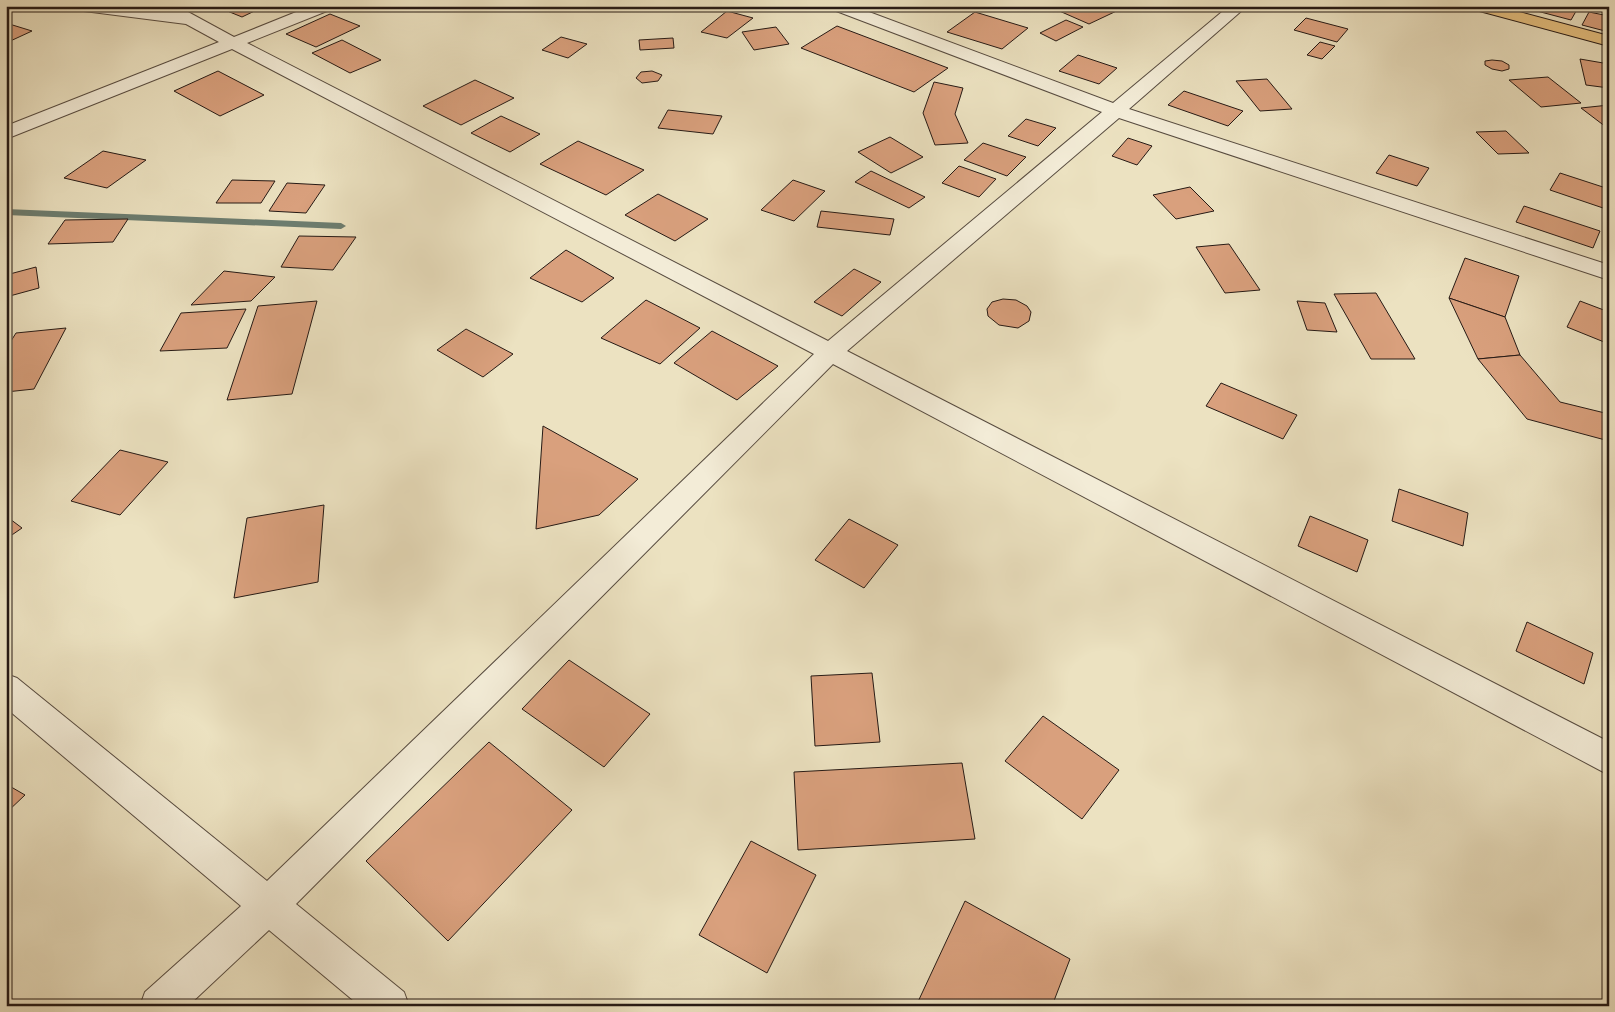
<svg xmlns="http://www.w3.org/2000/svg" width="1615" height="1012" viewBox="0 0 1615 1012" font-family="'Old Standard TT',serif">
<style>
.lines{fill:none;stroke-linecap:round;stroke-linejoin:round}
.stream{fill:#6c7d70;fill-rule:evenodd}
.building{fill:#d9a07d;stroke:#261a15}
.minor-casing{stroke:#584c40;stroke-width:2}
.highway-casing{stroke:#261a15;stroke-width:2}
.minor{fill:#f3ecd7;fill-rule:evenodd}
.highway{fill:#e6c180;fill-rule:evenodd}
</style>
<rect width="100%" height="100%" fill="#ece2c1"/>
<filter id="stains"><feTurbulence type="fractalNoise" baseFrequency=".004" numOctaves="4"/><feColorMatrix values="0 0 0 0 .2 0 0 0 0 .09 0 0 0 0 .02 0 0 0 .5 -.17"/></filter>
<radialGradient id="worn" r=".72"><stop offset=".6" stop-color="#630" stop-opacity="0"/><stop offset="1" stop-color="#630" stop-opacity=".3"/></radialGradient>
<g class="lines">
<path class="stream" d="M 6,209 L 341,223 L 346,226 L 341,229 L 6,215 Z"/>
</g>
<g class="building">
<path d="M 215,6 L 265,6 L 242,17 Z"/>
<path d="M 1048,6 L 1124,6 L 1125,7 L 1089,24 Z"/>
<path d="M 1518,6 L 1579,6 L 1571,20 Z"/>
<path d="M 727,11 L 753,18 L 727,38 L 701,32 Z"/>
<path d="M 975,12 L 1028,28 L 1002,49 L 947,32 Z"/>
<path d="M 1589,12 L 1609,16 L 1609,32 L 1582,25 Z"/>
<path d="M 330,14 L 360,26 L 316,47 L 286,34 Z"/>
<path d="M 1306,18 L 1348,29 L 1337,42 L 1294,30 Z"/>
<path d="M 1066,20 L 1083,27 L 1056,41 L 1040,33 Z"/>
<path d="M 6,23 L 32,31 L 6,43 Z"/>
<path d="M 837,26 L 948,68 L 914,92 L 801,48 Z"/>
<path d="M 776,27 L 789,44 L 754,50 L 742,32 Z"/>
<path d="M 561,37 L 587,44 L 568,58 L 542,50 Z"/>
<path d="M 673,38 L 674,48 L 640,50 L 639,40 Z"/>
<path d="M 342,40 L 381,60 L 350,73 L 312,53 Z"/>
<path d="M 1320,42 L 1335,46 L 1322,59 L 1307,55 Z"/>
<path d="M 1078,55 L 1117,68 L 1099,84 L 1059,71 Z"/>
<path d="M 1580,59 L 1609,64 L 1609,88 L 1586,85 Z"/>
<path d="M 1492,60 L 1502,61 L 1509,65 L 1509,69 L 1502,71 L 1492,69 L 1485,65 L 1485,61 Z"/>
<path d="M 218,71 L 264,95 L 220,116 L 174,91 Z"/>
<path d="M 652,71 L 662,75 L 658,81 L 642,83 L 636,78 L 641,72 Z"/>
<path d="M 1548,77 L 1581,103 L 1541,107 L 1509,80 Z"/>
<path d="M 1267,79 L 1292,109 L 1260,111 L 1236,81 Z"/>
<path d="M 475,80 L 514,98 L 461,125 L 423,106 Z"/>
<path d="M 934,82 L 963,88 L 955,114 L 968,143 L 935,145 L 923,113 Z"/>
<path d="M 1184,91 L 1243,111 L 1228,126 L 1168,105 Z"/>
<path d="M 1609,105 L 1609,127 L 1606,127 L 1581,108 Z"/>
<path d="M 668,110 L 722,116 L 713,134 L 658,128 Z"/>
<path d="M 501,116 L 540,134 L 510,152 L 471,133 Z"/>
<path d="M 1026,119 L 1056,128 L 1038,146 L 1008,136 Z"/>
<path d="M 1506,131 L 1529,153 L 1498,154 L 1476,132 Z"/>
<path d="M 890,137 L 923,157 L 891,173 L 858,152 Z"/>
<path d="M 1128,138 L 1152,146 L 1137,165 L 1112,156 Z"/>
<path d="M 578,141 L 644,170 L 606,195 L 540,164 Z"/>
<path d="M 983,143 L 1026,157 L 1007,176 L 964,160 Z"/>
<path d="M 103,151 L 146,160 L 107,188 L 64,178 Z"/>
<path d="M 1389,155 L 1429,168 L 1417,186 L 1376,173 Z"/>
<path d="M 959,166 L 996,179 L 979,197 L 942,183 Z"/>
<path d="M 871,171 L 925,197 L 909,208 L 855,182 Z"/>
<path d="M 1560,173 L 1609,189 L 1609,210 L 1550,190 Z"/>
<path d="M 232,180 L 275,181 L 261,203 L 216,203 Z"/>
<path d="M 793,180 L 825,191 L 794,221 L 761,210 Z"/>
<path d="M 287,183 L 325,185 L 306,213 L 269,211 Z"/>
<path d="M 1190,187 L 1214,211 L 1176,219 L 1153,195 Z"/>
<path d="M 658,194 L 708,219 L 675,241 L 625,215 Z"/>
<path d="M 1524,206 L 1600,231 L 1593,248 L 1516,222 Z"/>
<path d="M 821,211 L 894,219 L 890,235 L 817,227 Z"/>
<path d="M 128,219 L 113,242 L 48,244 L 65,220 Z"/>
<path d="M 299,236 L 356,237 L 333,270 L 281,267 Z"/>
<path d="M 1229,244 L 1260,290 L 1225,293 L 1196,247 Z"/>
<path d="M 566,250 L 614,278 L 582,302 L 530,278 Z"/>
<path d="M 1465,258 L 1519,276 L 1505,317 L 1449,298 Z"/>
<path d="M 36,267 L 39,288 L 6,297 L 6,275 Z"/>
<path d="M 854,269 L 881,282 L 842,316 L 814,302 Z"/>
<path d="M 224,271 L 275,277 L 251,301 L 191,305 Z"/>
<path d="M 1376,293 L 1415,359 L 1371,359 L 1334,294 Z"/>
<path d="M 1449,298 L 1505,317 L 1520,355 L 1478,359 Z"/>
<path d="M 1003,299 L 1016,300 L 1027,306 L 1031,312 L 1029,321 L 1018,328 L 999,325 L 988,316 L 987,309 L 992,302 Z"/>
<path d="M 646,300 L 700,328 L 660,364 L 601,338 Z"/>
<path d="M 317,301 L 292,394 L 227,400 L 258,306 Z"/>
<path d="M 1297,301 L 1325,303 L 1337,332 L 1307,330 Z"/>
<path d="M 1580,301 L 1609,312 L 1609,344 L 1567,327 Z"/>
<path d="M 246,309 L 227,348 L 160,351 L 181,313 Z"/>
<path d="M 66,328 L 34,389 L 6,392 L 6,349 L 16,333 Z"/>
<path d="M 466,329 L 513,354 L 483,377 L 437,350 Z"/>
<path d="M 712,331 L 778,366 L 737,400 L 674,363 Z"/>
<path d="M 1520,355 L 1560,402 L 1609,414 L 1609,441 L 1527,419 L 1478,359 Z"/>
<path d="M 1221,383 L 1297,415 L 1283,439 L 1206,406 Z"/>
<path d="M 543,426 L 638,479 L 599,515 L 536,529 Z"/>
<path d="M 120,450 L 168,462 L 120,515 L 71,501 Z"/>
<path d="M 1399,489 L 1468,513 L 1463,546 L 1392,521 Z"/>
<path d="M 324,505 L 318,582 L 234,598 L 247,518 Z"/>
<path d="M 6,516 L 22,528 L 6,539 Z"/>
<path d="M 1310,516 L 1368,540 L 1357,572 L 1298,546 Z"/>
<path d="M 849,519 L 898,545 L 864,588 L 815,560 Z"/>
<path d="M 1527,622 L 1593,653 L 1584,684 L 1516,651 Z"/>
<path d="M 569,660 L 650,714 L 604,767 L 522,709 Z"/>
<path d="M 872,673 L 880,742 L 815,746 L 811,676 Z"/>
<path d="M 1043,716 L 1119,770 L 1082,819 L 1005,761 Z"/>
<path d="M 489,742 L 572,810 L 448,941 L 366,861 Z"/>
<path d="M 962,763 L 975,839 L 798,850 L 794,772 Z"/>
<path d="M 6,784 L 25,795 L 6,813 Z"/>
<path d="M 751,841 L 816,875 L 767,973 L 699,935 Z"/>
<path d="M 965,901 L 1070,959 L 1052,1006 L 916,1006 Z"/>
</g>
<g class="lines">
<g class="minor-casing">
<path id="minor" d="M 76,6 L 120,6 L 165,12 L 157,6 L 177,6 L 234,37 L 311,6 L 334,6 L 332,9 L 247,43 L 828,341 L 1102,112 L 831,9 L 829,6 L 853,6 L 1113,103 L 1229,6 L 1247,6 L 1129,109 L 1609,265 L 1609,280 L 1119,118 L 847,351 L 1609,742 L 1609,775 L 833,364 L 296,904 L 404,992 L 409,1006 L 360,1006 L 269,930 L 188,1006 L 140,1006 L 145,992 L 241,906 L 6,708 L 6,674 L 17,678 L 267,881 L 814,354 L 232,49 L 6,139 L 6,126 L 219,42 L 186,24 L 84,11 L 78,9 Z"/>
</g>
<g class="highway-casing">
<path id="highway" d="M 1470,6 L 1497,6 L 1609,36 L 1609,46 L 1472,9 Z"/>
</g>
<use href="#minor" class="minor"/>
<use href="#highway" class="highway"/>
</g>
<rect width="1615" height="1012" fill="none" stroke="#ece2c1" stroke-width="25"/>
<rect x="8" y="8" width="1600" height="997" fill="none" stroke="#261a15" stroke-width="2.5"/>
<rect x="12" y="12" width="1590" height="987" fill="none" stroke="#261a15"/>
<rect width="100%" height="100%" filter="url(#stains)"/>
<rect width="100%" height="100%" fill="url(#worn)"/>
</svg>
